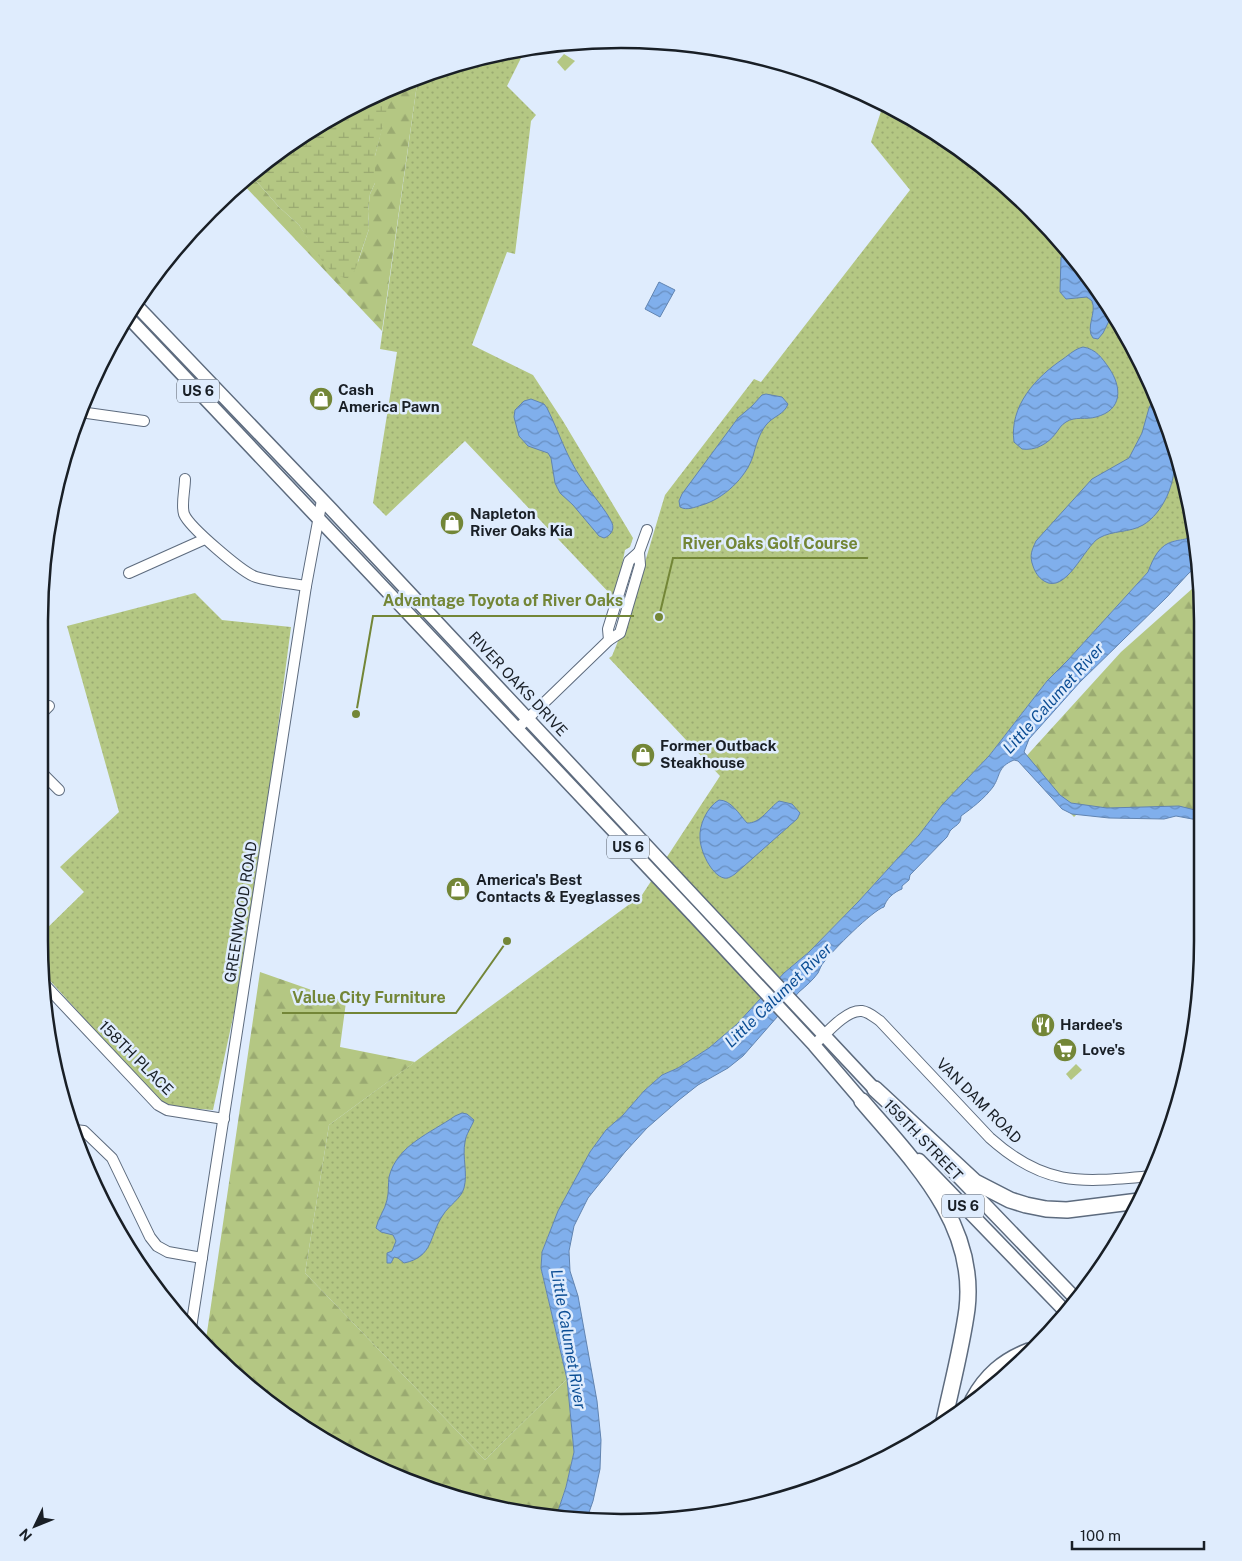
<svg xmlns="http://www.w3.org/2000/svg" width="1242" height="1561" viewBox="0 0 1242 1561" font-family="'Public Sans',sans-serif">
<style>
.grass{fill:url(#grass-dots)}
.forest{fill:url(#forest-firs)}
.wetland{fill:url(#wetland-marsh)}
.park{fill:#b4c783}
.water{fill:url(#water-waves);stroke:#6184b1}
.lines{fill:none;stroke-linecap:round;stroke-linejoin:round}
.minor-casing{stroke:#5d6b7e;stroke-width:12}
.major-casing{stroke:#5d6b7e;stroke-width:15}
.highway-casing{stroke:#5d6b7e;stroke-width:18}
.minor{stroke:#fff;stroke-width:10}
.major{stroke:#fff;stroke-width:12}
.highway{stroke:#fff;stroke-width:15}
.labels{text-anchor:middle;stroke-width:5;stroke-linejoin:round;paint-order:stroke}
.shield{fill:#dfecfd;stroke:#545c66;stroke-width:1}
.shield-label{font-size:14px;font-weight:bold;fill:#191f26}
.poi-label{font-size:15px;font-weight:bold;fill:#191f26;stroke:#dfecfd;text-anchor:start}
.street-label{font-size:15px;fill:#191f26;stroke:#dfecfd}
.water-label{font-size:16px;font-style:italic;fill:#0b4d94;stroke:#dfecfd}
.rim{fill:none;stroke:#191f26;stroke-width:2.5}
.leader{fill:none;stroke:#738637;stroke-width:2}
.callout-dot{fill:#738637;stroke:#dfecfd;stroke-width:2}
.callout-label{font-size:16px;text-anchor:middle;font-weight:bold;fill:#738637;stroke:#dfecfd;stroke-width:5;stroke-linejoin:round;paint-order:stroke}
</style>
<defs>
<pattern id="grass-dots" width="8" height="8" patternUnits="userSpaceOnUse" patternTransform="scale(1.25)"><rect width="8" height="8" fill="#b4c783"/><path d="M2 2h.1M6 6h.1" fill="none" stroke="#9aaa71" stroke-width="1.8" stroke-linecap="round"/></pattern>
<pattern id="forest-firs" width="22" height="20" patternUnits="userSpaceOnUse" patternTransform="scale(1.25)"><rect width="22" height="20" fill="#b4c783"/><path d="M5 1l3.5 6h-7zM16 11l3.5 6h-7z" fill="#9aaa71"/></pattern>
<pattern id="wetland-marsh" width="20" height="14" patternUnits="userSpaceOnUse" patternTransform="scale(1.25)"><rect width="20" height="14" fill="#b4c783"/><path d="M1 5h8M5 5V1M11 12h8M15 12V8" fill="none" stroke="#9aaa71"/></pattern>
<pattern id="water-waves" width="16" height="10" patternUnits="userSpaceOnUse" patternTransform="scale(1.25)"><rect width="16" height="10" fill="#80afec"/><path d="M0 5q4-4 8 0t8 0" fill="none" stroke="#688ebf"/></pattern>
</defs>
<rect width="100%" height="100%" fill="#dfecfd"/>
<g class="grass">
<path d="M 526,48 L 507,86 L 536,115 L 531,121 L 515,254 L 507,252 L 472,345 L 533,375 L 563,421 L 633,538 L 630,547 L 625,550 L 622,565 L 624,568 L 615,599 L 465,441 L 386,516 L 373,503 L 397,352 L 380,349 L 418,77 L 434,70 Z"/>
<path d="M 884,102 L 976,159 L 1059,237 L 1125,330 L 1183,470 L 1194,535 C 1185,541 1183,538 1174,541 C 1162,545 1153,561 1148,572 L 1068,660 L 1047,681 L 989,756 L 942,805 L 919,835 L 858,902 L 809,952 L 784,973 L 737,1024 L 709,1048 L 678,1068 L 662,1075 L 644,1091 L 623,1115 L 606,1130 L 590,1152 L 558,1211 L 542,1252 L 541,1268 L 567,1379 L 485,1460 L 305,1273 L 329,1125 L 642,895 L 720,776 L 609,658 L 612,656 L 631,609 L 665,495 L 754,379 L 761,382 L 910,190 L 871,142 Z"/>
<path d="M 195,593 L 222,620 L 291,627 L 274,757 L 240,985 L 213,1110 L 164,1106 L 43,973 L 39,940 L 39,936 L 84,892 L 60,867 L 119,812 L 67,626 Z"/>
</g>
<g class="forest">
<path d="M 418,77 L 382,331 L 240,181 L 250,174 L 279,207 L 299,225 L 310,241 L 358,262 L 369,229 L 368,211 L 370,194 L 375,183 L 375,156 L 387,107 L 384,96 L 386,91 Z"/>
<path d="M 1202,580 L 1203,810 L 1081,810 L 1074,817 L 1021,762 L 1121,652 Z"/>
<path d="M 260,972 L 346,1002 L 340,1047 L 415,1062 L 329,1125 L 305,1273 L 485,1460 L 567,1379 L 574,1452 L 566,1487 L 557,1514 L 470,1502 L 330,1444 L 209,1352 L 205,1346 Z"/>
</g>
<path class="wetland" d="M 386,91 L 384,96 L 388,107 L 375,156 L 375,183 L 370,194 L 368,211 L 369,229 L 355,270 L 347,279 L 335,274 L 324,264 L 299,225 L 279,207 L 250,174 L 330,117 Z"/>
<g class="park">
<path d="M 564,54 L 575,61 L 565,71 L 557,62 Z"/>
<path d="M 1076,1064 L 1082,1070 L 1071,1080 L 1066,1074 Z"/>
</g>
<g class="water">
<path d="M 1070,252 L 1113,313 L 1103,333 L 1098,339 L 1093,338 C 1085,328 1097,313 1092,301 L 1087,297 L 1066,299 L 1060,292 L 1061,257 Z"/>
<path d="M 659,282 L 675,290 L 660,317 L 645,309 Z"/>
<path d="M 1083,347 C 1096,349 1102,358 1109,368 C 1122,387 1123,410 1096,417 C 1086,420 1075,416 1066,422 C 1061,425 1059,429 1056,433 C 1048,444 1035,451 1022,449 L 1014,442 C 1009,406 1036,377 1063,359 C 1070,354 1075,349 1083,347 Z"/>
<path d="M 766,394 L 782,397 L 788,404 C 784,415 773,416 766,425 C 759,434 756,445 753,456 C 746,478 723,499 702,505 C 695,507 687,511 680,507 L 679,501 L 682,494 L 738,418 L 752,406 L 762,395 Z"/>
<path d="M 531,399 L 544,404 L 547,408 C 559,432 566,456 581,478 C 589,491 607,511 612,523 C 615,530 610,536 604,538 L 599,536 L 573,505 L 560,493 L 555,483 L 551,458 L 548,453 L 528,446 L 519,436 L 514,417 L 515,410 L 524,401 Z"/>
<path d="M 1154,399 C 1160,414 1166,429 1170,445 C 1172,450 1174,455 1174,460 C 1176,483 1163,513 1143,525 C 1129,533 1113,530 1099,538 C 1084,547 1066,595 1044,581 C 1038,577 1035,572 1033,566 C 1029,555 1032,550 1036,541 L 1092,479 L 1129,458 L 1142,433 L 1149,408 Z"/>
<path d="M 1194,535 L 1199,564 L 1188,574 L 1167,597 L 1080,682 L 1029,739 L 1024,752 L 1060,795 L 1071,803 L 1107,808 L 1179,806 L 1203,812 L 1203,821 L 1176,816 L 1164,819 L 1109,818 L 1072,814 L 1062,809 L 1018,761 L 1014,760 C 997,767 1001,775 993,787 C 984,799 972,808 961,816 C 961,825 955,825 950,831 C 949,833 948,835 947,837 L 910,875 L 909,880 L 902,886 L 902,889 C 894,892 886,899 884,907 C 873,910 832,951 824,962 C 821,965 820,969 818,973 C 813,980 806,986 799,992 L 743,1056 L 728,1068 L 698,1085 L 679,1100 L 647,1128 L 625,1152 L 588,1198 L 574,1226 L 569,1251 L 570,1271 L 578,1296 L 597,1401 L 601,1440 L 600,1469 L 593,1501 L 587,1518 L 557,1514 L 566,1487 L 574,1452 L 567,1379 L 541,1268 L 542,1252 L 558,1211 L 590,1152 L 606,1130 L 623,1115 L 644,1091 L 662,1075 L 678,1068 L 709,1048 L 737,1024 L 784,973 L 809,952 L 858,902 L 919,835 L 942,805 L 989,756 L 1047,681 L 1068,660 L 1148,572 C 1153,559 1159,544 1175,541 C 1183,539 1187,540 1194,535 Z"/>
<path d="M 719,800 C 731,800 739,814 747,823 C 760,824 769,808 779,801 L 792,804 L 800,813 L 797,819 L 735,874 C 732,876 728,879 724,878 C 711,875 700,850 700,838 C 699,825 707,807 719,800 Z"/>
<path d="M 462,1113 L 467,1114 L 474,1120 C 471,1128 466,1134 465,1142 C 462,1157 468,1173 464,1188 C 461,1199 449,1205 443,1215 C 429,1235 434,1257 404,1263 L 398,1258 L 394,1257 L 391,1263 L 387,1263 L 387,1253 L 392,1251 L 396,1241 L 393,1235 L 381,1232 L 376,1228 C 378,1218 385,1210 387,1200 C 389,1192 388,1184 389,1177 C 397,1145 431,1133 455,1116 Z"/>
</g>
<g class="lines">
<g class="minor-casing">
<g id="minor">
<path d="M 80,412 L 144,421"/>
<path d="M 185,479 C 185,489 181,505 184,514 C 189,527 243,573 256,577 C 272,582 290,583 306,586"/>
<path d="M 129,573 L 205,539"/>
<path d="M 609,640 L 608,629 L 629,561 L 639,552"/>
<path d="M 40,715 L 49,706"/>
<path d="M 517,729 L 609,640 L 620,633 L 640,565 L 639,552 L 647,530"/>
<path d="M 39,770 L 59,790"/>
<path d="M 45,985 L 158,1105 L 167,1110 L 224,1119"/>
<path d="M 814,1045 C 825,1035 846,1009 862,1011 C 869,1012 874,1017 880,1021 L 990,1138 C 1046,1188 1082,1182 1152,1176"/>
<path d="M 75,1130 L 84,1131 L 112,1158 L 150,1237 L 157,1246 L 168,1252 L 202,1258"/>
<path d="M 191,1328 L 306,586 L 322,500"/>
</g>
</g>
<g class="major-casing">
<g id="major">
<path d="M 135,304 L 332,510 L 881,1096"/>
<path d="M 127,316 L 693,915 L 814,1045 L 868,1108"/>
<path d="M 919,1160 L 1064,1310"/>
<path d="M 950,1168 L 1075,1298"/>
</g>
</g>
<g class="highway-casing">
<g id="highway">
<path d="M 875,1089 L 975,1182 L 1010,1200 L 1026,1205 L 1046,1209 L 1067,1210 L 1139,1201"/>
<path d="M 862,1101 C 913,1161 977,1223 967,1309 C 962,1346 952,1384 944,1421"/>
<path d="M 973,1400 C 986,1376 1003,1361 1029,1351"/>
</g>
</g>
<use href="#minor" class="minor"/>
<use href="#major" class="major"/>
<use href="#highway" class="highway"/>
</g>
<defs>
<g id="shop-disc" transform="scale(1.25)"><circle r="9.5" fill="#738637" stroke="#dfecfd"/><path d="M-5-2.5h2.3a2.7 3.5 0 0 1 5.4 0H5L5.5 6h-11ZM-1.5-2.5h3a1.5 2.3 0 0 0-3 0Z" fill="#fff"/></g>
<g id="restaurant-disc" transform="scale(1.25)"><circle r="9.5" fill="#738637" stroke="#dfecfd"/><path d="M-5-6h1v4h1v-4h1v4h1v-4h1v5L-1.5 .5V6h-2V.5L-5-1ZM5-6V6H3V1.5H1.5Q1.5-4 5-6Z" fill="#fff"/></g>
<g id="supermarket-disc" transform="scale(1.25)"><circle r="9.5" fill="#738637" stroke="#dfecfd"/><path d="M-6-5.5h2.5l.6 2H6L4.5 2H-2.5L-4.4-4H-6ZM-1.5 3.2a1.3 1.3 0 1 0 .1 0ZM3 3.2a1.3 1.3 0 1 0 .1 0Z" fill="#fff"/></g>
</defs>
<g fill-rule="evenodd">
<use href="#shop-disc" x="321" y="399"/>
<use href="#shop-disc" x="452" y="523"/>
<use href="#shop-disc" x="643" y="755"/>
<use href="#shop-disc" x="458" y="889"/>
<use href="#restaurant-disc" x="1043" y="1025"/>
<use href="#supermarket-disc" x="1065" y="1050"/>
</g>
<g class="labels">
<g class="shield">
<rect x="177" y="379.5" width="42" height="23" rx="4"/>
<rect x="607" y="835.5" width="42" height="23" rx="4"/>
<rect x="942" y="1194.5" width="42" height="23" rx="4"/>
</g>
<g class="shield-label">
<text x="198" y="396">US 6</text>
<text x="628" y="852">US 6</text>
<text x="963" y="1211">US 6</text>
</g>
<g class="poi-label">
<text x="338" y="395">Cash<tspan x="338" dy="17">America Pawn</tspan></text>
<text x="470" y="519">Napleton<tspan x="470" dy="17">River Oaks Kia</tspan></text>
<text x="660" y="751">Former Outback<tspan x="660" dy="17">Steakhouse</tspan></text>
<text x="476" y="885">America's Best<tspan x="476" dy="17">Contacts &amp; Eyeglasses</tspan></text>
<text x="1060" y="1030">Hardee's</text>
<text x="1082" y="1055">Love's</text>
</g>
<g class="street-label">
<text transform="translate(518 684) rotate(47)" y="5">RIVER OAKS DRIVE</text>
<text transform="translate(241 912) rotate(-81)" y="5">GREENWOOD ROAD</text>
<text transform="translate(136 1058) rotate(45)" y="5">158TH PLACE</text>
<text transform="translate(979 1101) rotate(45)" y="5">VAN DAM ROAD</text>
<text transform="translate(923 1140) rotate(46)" y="5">159TH STREET</text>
</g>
<g class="water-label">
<text transform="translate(1053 698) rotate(-48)" y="6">Little Calumet River</text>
<text transform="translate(778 995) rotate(-44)" y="6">Little Calumet River</text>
<text transform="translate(569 1339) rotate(80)" y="6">Little Calumet River</text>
</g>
</g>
<path d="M0 0H1242V1561H0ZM621 48H621A573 573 0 0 1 1194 621V941A573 573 0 0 1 621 1514H621A573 573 0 0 1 48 941V621A573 573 0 0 1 621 48Z" fill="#dfecfd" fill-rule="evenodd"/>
<path class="rim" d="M621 48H621A573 573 0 0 1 1194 621V941A573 573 0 0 1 621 1514H621A573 573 0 0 1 48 941V621A573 573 0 0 1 621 48Z"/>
<path class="leader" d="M659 617L673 558H868M356 714L373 616H634M507 941L456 1013H282"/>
<g class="callout-dot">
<circle cx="659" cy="617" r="5"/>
<circle cx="356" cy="714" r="5"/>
<circle cx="507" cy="941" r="5"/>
</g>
<g class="callout-label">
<text x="770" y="549">River Oaks Golf Course</text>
<text x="503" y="606">Advantage Toyota of River Oaks</text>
<text x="369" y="1003">Value City Furniture</text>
</g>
<g transform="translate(35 1526) rotate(227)" stroke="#dfecfd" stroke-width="4" paint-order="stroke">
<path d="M0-4L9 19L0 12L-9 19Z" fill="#191f26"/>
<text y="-8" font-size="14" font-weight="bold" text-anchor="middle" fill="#191f26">N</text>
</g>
<path d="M1072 1541v8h132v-8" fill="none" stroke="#191f26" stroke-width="2.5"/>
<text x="1080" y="1541" font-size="15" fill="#191f26" stroke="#dfecfd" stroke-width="4" paint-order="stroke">100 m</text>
</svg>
